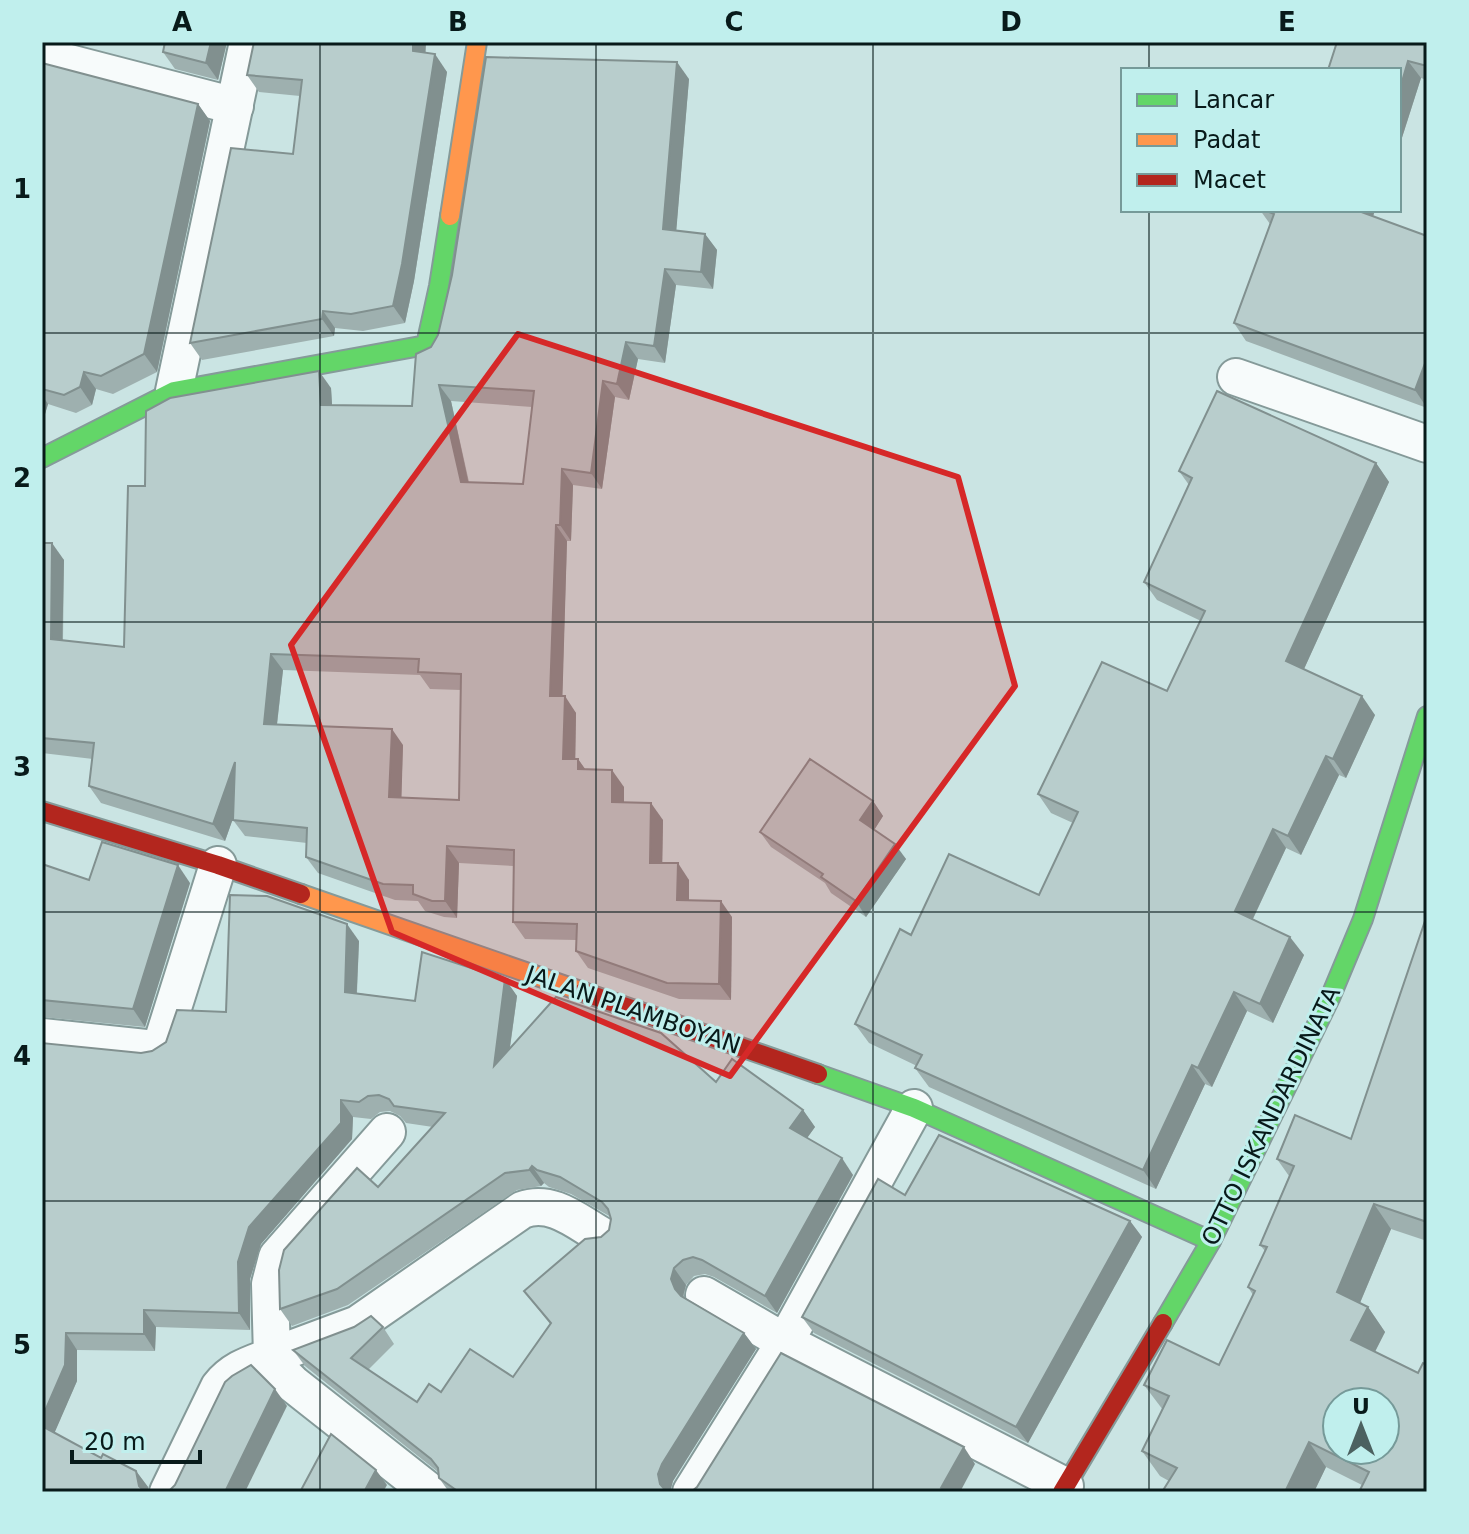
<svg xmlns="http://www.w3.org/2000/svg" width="1469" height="1534" viewBox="0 0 1469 1534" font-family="'DejaVu Sans',sans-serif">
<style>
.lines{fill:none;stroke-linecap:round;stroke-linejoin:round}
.street-casing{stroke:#859a99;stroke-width:40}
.fast-casing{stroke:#859a99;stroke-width:22}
.slow-casing{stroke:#859a99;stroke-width:22}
.jam-casing{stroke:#859a99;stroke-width:22}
.street{stroke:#f7fbfb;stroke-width:36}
.fast{stroke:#63d668;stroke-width:18}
.slow{stroke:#ff974d;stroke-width:18}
.jam{stroke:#b3261e;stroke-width:18}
.wall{fill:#9eb0af;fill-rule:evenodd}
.shaded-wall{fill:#81908f}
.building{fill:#b8cdcc;stroke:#81908f;stroke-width:2;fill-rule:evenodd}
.marked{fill:#d62828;fill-opacity:0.2;stroke:#d62828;stroke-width:6;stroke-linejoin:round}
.grid{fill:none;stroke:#081a1a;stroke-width:2;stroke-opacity:0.55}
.labels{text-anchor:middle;stroke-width:6;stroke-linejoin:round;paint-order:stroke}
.street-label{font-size:24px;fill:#081a1a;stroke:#c0efed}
.neatline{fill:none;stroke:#081a1a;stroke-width:3}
.grid-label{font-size:26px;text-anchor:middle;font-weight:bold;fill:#081a1a}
</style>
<rect width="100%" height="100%" fill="#cae4e3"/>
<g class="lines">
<g class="street-casing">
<g id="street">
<path d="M 42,56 L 235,106"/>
<path d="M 1236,377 L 1427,444"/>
<path d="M 174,391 L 248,42"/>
<path d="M 42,1037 L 155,1049 L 161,1046 L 218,865"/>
<path d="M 704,1295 L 785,1342 L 1065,1486"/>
<path d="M 168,1492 L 219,1387 C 233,1369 251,1364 272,1356 L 270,1284 L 277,1257 L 387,1132"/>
<path d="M 430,1492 L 293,1384 L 280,1371 L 272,1356 L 358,1324 L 522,1210 C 552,1199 576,1221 602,1236"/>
<path d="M 691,1492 L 785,1342 L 914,1108"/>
</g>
</g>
<g class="fast-casing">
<g id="fast">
<path d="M 42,458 L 174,391 L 426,345 L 439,286 L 450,216"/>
<path d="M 818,1074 L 914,1108 L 1211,1241"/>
<path d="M 1163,1323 L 1211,1241 L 1330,998 L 1363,919 L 1427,716"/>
</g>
</g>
<g class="slow-casing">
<g id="slow">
<path d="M 450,216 L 477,42"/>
<path d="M 301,894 L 583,992"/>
</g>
</g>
<g class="jam-casing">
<g id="jam">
<path d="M 42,811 L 218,865 L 301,894"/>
<path d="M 583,992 L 818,1074"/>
<path d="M 1062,1492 L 1163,1323"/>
</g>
</g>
<use href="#street" class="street"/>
<use href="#fast" class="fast"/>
<use href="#slow" class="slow"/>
<use href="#jam" class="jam"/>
</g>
<g class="wall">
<path d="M 165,42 L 227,42 L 218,80 L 175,69 L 163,52 Z"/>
<path d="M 1427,42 L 1427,80 L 1421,78 L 1399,147 L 1399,70 Z"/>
<path d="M 425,53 L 447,72 L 414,281 L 405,323 L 363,331 L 335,328 L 334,336 L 202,360 L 190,343 L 293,154 L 300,96 L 259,92 L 247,75 Z"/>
<path d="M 42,63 L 198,104 L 210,121 L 157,372 L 113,394 L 96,389 L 92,405 L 76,413 L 48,404 L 42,424 Z"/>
<path d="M 689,79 L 676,231 L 705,234 L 717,250 L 713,289 L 676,285 L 665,363 L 638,359 L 629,400 L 615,397 L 602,489 L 573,485 L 571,541 L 567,541 L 562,696 L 576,713 L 575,759 L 578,759 L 585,769 L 624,787 L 624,803 L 663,820 L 662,863 L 689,880 L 689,900 L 732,917 L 731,1000 L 679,999 L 588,968 L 576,951 L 576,940 L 525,939 L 513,922 L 514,866 L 459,863 L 457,918 L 444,917 L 425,911 L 418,901 L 395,900 L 318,873 L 306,857 L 307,843 L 245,836 L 233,820 L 233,818 L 225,841 L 101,803 L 89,786 L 93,759 L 42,753 L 42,543 L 64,560 L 63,640 L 124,647 L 145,486 L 331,388 L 332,405 L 412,406 L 431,347 ZM 451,401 L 532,407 L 523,484 L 469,482 ZM 283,670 L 420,675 L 430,689 L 461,690 L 459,800 L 401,798 L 403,745 L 277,725 Z"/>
<path d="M 1260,210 L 1375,210 L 1373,217 L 1427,236 L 1427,408 L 1246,341 L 1234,323 L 1270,224 Z"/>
<path d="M 1376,463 L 1389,482 L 1304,669 L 1375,715 L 1346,778 L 1339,775 L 1301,855 L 1286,848 L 1253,919 L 1304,955 L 1273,1023 L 1247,1011 L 1212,1087 L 1205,1084 L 1156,1189 L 929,1087 L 915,1068 L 917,1066 L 869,1043 L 855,1024 L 911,935 L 1039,895 L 1073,823 L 1051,813 L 1038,794 L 1167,691 L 1201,621 L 1157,600 L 1144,582 L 1189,485 L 1179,471 Z"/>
<path d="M 873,801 L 883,816 L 874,830 L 906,859 L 866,917 L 831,893 L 825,883 L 771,847 L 760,832 Z"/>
<path d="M 42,864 L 89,880 L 190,883 L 145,1027 L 42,1017 Z"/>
<path d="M 1427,915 L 1427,1241 L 1391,1229 L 1360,1303 L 1368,1307 L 1385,1332 L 1375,1352 L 1418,1373 L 1362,1485 L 1326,1467 L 1314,1492 L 1162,1492 L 1169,1481 L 1160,1476 L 1142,1451 L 1163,1410 L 1144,1385 L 1219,1365 L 1253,1295 L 1248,1287 L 1265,1251 L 1260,1245 L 1289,1176 L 1277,1159 L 1351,1139 Z"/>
<path d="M 359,941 L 357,993 L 415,1001 L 505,979 L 517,996 L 510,1048 L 716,1082 L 803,1110 L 815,1127 L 807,1138 L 853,1175 L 777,1313 L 714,1277 L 705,1274 L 694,1276 L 686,1285 L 684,1297 L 744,1333 L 756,1349 L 673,1481 L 670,1492 L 449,1492 L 439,1478 L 438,1472 L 305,1366 L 293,1350 L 383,1327 L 394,1344 L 368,1370 L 417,1402 L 441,1392 L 513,1377 L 550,1324 L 524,1291 L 601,1237 L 609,1230 L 611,1219 L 611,1217 L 571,1194 L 549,1187 L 544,1183 L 541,1186 L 517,1190 L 348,1305 L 292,1326 L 280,1309 L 378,1187 L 433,1127 L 406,1123 L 400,1116 L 390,1111 L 380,1112 L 371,1119 L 353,1117 L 352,1139 L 261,1244 L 250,1279 L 250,1330 L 156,1327 L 155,1351 L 77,1350 L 77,1381 L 54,1433 L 101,1458 L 136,1471 L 148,1487 L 42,1492 L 42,1043 L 141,1053 L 152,1051 Z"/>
<path d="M 905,1195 L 1130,1221 L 1142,1237 L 1028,1443 L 814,1333 L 802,1317 Z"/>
</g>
<g class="shaded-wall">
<path d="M 211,42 L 227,42 L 218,80 L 206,63 Z"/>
<path d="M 413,42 L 426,42 L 425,68 L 413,51 Z"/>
<path d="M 435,54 L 447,72 L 414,281 L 405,323 L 393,306 Z"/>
<path d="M 1408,61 L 1421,78 L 1399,147 L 1399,92 Z"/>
<path d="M 677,62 L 689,79 L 675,246 L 663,229 Z"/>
<path d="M 198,104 L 210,121 L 157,372 L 144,354 Z"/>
<path d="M 1356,210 L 1375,210 L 1369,228 Z"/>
<path d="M 705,234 L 717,250 L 713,289 L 701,272 Z"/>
<path d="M 665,269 L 676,285 L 665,363 L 654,346 Z"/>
<path d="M 323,311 L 335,328 L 334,336 L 322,319 Z"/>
<path d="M 626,342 L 638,359 L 629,400 L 617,384 Z"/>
<path d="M 1427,358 L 1427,408 L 1415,390 Z"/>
<path d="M 319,371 L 331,388 L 333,421 L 321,405 Z"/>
<path d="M 84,372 L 96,389 L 92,405 L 80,387 Z"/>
<path d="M 603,381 L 615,397 L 602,489 L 591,473 Z"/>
<path d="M 439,385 L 451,401 L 472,499 L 461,482 Z"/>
<path d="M 42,395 L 48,404 L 42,424 Z"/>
<path d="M 1376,463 L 1389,482 L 1299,680 L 1286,661 Z"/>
<path d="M 562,469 L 573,485 L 571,541 L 560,525 Z"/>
<path d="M 556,525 L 567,541 L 562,712 L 550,696 Z"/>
<path d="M 52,543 L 64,560 L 62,656 L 51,639 Z"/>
<path d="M 271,654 L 283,670 L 275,741 L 264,724 Z"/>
<path d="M 565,696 L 576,713 L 575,776 L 563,759 Z"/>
<path d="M 1362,696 L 1375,715 L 1346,778 L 1333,759 Z"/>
<path d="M 392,729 L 403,745 L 401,814 L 389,797 Z"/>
<path d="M 1326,756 L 1339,775 L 1301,855 L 1288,836 Z"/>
<path d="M 578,759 L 590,776 L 578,769 Z"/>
<path d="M 235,762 L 247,779 L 225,841 L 213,824 Z"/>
<path d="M 612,770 L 624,787 L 624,819 L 612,802 Z"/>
<path d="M 873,801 L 883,816 L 871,835 L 860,820 Z"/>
<path d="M 651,803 L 663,820 L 662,880 L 650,863 Z"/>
<path d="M 1273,829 L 1286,848 L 1248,929 L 1235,911 Z"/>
<path d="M 895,844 L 906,859 L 866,917 L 856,901 Z"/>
<path d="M 447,846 L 459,863 L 457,918 L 445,901 Z"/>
<path d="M 678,863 L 689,880 L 689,917 L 677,900 Z"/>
<path d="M 178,865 L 190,883 L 145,1027 L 133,1009 Z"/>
<path d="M 721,901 L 732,917 L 731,1000 L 719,984 Z"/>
<path d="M 347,924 L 359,941 L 356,1008 L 345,992 Z"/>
<path d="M 1290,937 L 1304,955 L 1273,1023 L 1260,1004 Z"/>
<path d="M 505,979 L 517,996 L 505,1082 L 494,1066 Z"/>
<path d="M 1234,992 L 1247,1011 L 1212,1087 L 1198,1068 Z"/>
<path d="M 1192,1065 L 1205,1084 L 1156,1189 L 1143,1170 Z"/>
<path d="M 341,1100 L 353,1117 L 352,1139 L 261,1244 L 250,1279 L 250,1330 L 239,1313 L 238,1262 L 249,1227 Z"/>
<path d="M 803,1110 L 815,1127 L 802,1145 L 790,1128 Z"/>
<path d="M 842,1158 L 853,1175 L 777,1313 L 765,1296 Z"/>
<path d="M 532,1166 L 544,1183 L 541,1186 L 529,1170 Z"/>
<path d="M 1374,1204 L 1391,1229 L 1354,1317 L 1337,1292 Z"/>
<path d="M 1130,1221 L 1142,1237 L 1028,1443 L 1016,1427 Z"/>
<path d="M 674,1268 L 686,1285 L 683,1296 L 686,1306 L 675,1289 L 671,1279 Z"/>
<path d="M 1368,1307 L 1385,1332 L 1368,1365 L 1351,1340 Z"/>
<path d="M 144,1310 L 156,1327 L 155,1351 L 144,1334 Z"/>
<path d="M 66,1333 L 77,1350 L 77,1381 L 51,1441 L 42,1429 L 42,1418 Z"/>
<path d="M 744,1333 L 756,1349 L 673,1481 L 670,1492 L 666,1492 L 660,1484 L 658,1474 L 662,1464 Z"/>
<path d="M 275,1389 L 287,1406 L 245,1492 L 225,1492 Z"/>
<path d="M 1309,1442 L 1326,1467 L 1314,1492 L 1285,1492 Z"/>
<path d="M 964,1447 L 975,1464 L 960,1492 L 944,1492 L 941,1488 Z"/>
<path d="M 376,1470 L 387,1485 L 383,1492 L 364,1492 Z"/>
<path d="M 136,1471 L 148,1487 L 149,1492 L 142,1492 L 139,1486 Z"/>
</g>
<g class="building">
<path d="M 165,42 L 211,42 L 206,63 L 163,52 Z"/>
<path d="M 254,42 L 413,42 L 413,51 L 435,54 L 402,264 L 393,306 L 351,314 L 323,311 L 322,319 L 190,343 L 231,148 L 293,154 L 302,80 L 247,75 Z"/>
<path d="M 1337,42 L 1427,42 L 1427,66 L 1408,61 L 1399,92 L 1399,70 L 1328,70 Z"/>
<path d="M 486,57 L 677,62 L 663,229 L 705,234 L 701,272 L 665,269 L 654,346 L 626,342 L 617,384 L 603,381 L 591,473 L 562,469 L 560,525 L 556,525 L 550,696 L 565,696 L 563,759 L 578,759 L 578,769 L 612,770 L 612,802 L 651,803 L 650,863 L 678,863 L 677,900 L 721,901 L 719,984 L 667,983 L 576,951 L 577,924 L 513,922 L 514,850 L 447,846 L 445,901 L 432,901 L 413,894 L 413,885 L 383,884 L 306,857 L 307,828 L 233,820 L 235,762 L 213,824 L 89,786 L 94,743 L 42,738 L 42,543 L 52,543 L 51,639 L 124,647 L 128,486 L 145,486 L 146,411 L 170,398 L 319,371 L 321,405 L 412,406 L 416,354 L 431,347 L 438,335 L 452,275 ZM 439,385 L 534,391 L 523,484 L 461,482 ZM 271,654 L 419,659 L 418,672 L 461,674 L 459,800 L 389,797 L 392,729 L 264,724 Z"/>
<path d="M 42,63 L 198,104 L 144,354 L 101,376 L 84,372 L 80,387 L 64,395 L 42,389 Z"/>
<path d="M 1264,210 L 1356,210 L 1427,236 L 1427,358 L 1415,390 L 1234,323 L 1274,214 Z"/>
<path d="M 1217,391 L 1376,463 L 1286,661 L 1362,696 L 1333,759 L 1326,756 L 1288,836 L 1273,829 L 1235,911 L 1290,937 L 1260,1004 L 1234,992 L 1198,1068 L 1192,1065 L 1143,1170 L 915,1068 L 922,1055 L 855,1024 L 900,929 L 911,935 L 949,854 L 1039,895 L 1078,812 L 1038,794 L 1102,662 L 1167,691 L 1205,611 L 1144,582 L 1192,478 L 1179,471 Z"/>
<path d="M 810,759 L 873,801 L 860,820 L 895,844 L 856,901 L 821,877 L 823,874 L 760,832 Z"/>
<path d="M 102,842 L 178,865 L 133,1009 L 42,1000 L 42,864 L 89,880 Z"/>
<path d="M 230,895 L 267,896 L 347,924 L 345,992 L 415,1001 L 422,952 L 505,979 L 494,1066 L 556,997 L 661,1033 L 716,1082 L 732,1059 L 803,1110 L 790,1128 L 842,1158 L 765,1296 L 702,1260 L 693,1257 L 683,1260 L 674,1268 L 671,1279 L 675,1289 L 681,1296 L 744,1333 L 662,1464 L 658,1474 L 660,1484 L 667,1492 L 459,1492 L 439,1478 L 438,1468 L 431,1459 L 293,1350 L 354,1327 L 371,1316 L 383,1327 L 351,1358 L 417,1402 L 429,1384 L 441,1392 L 470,1349 L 513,1377 L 551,1323 L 524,1291 L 585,1239 L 601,1237 L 609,1230 L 611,1219 L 608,1209 L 602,1202 L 560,1177 L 537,1170 L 532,1166 L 529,1170 L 505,1173 L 337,1289 L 280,1309 L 279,1270 L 284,1250 L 357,1168 L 378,1187 L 445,1113 L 394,1106 L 389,1099 L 379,1095 L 368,1096 L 359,1102 L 341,1100 L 341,1123 L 249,1227 L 238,1262 L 239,1313 L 144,1310 L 144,1334 L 66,1333 L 65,1365 L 42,1418 L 42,1043 L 141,1053 L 152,1051 L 166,1042 L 177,1010 L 226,1012 Z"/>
<path d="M 1427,915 L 1427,1222 L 1374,1204 L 1337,1292 L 1368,1307 L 1351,1340 L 1418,1373 L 1423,1363 L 1427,1365 L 1427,1492 L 1359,1492 L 1369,1472 L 1309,1442 L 1285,1492 L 1162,1492 L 1177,1468 L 1142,1451 L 1169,1396 L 1144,1385 L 1167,1340 L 1219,1365 L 1255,1291 L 1248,1287 L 1267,1247 L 1260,1245 L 1294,1166 L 1277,1159 L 1295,1115 L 1351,1139 ZM 1337,1402 L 1385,1402 L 1385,1450 L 1337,1450 Z"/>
<path d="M 939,1135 L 1130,1221 L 1016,1427 L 802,1317 L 878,1179 L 905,1195 Z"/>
<path d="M 781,1353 L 964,1447 L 941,1488 L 946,1491 L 946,1492 L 691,1492 L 697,1487 Z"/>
<path d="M 251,1365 L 275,1389 L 225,1492 L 168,1492 L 175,1485 L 225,1382 L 232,1376 Z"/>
<path d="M 42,1426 L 101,1458 L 103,1454 L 136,1471 L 139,1486 L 145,1492 L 42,1492 Z"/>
<path d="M 331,1434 L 376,1470 L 364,1492 L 300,1492 Z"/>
</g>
<path class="marked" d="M 518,334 L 958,477 L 1015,686 L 730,1076 L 392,932 L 291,645 Z"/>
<path class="grid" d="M 320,42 L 320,1492M 596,42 L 596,1492M 873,42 L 873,1492M 1149,42 L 1149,70M 1149,210 L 1149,1492M 42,333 L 1427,333M 42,622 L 1427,622M 42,912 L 1427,912M 42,1201 L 1427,1201"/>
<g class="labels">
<g class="street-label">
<text transform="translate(633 1010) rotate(19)" y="8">JALAN PLAMBOYAN</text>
<text transform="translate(1271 1116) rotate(-64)" y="8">OTTO ISKANDARDINATA</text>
</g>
</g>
<rect width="1469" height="1534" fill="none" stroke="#c0efed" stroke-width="88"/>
<rect x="1121" y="68" width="280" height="144" fill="#c0efed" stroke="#769a99" stroke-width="2"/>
<rect x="1137" y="94" width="40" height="12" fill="#63d668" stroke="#769a99" stroke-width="2"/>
<text x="1193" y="108" font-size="24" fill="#081a1a">Lancar</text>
<rect x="1137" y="134" width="40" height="12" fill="#ff974d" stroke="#769a99" stroke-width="2"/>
<text x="1193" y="148" font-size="24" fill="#081a1a">Padat</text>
<rect x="1137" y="174" width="40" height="12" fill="#b3261e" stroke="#769a99" stroke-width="2"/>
<text x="1193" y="188" font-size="24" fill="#081a1a">Macet</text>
<g transform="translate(1361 1426)"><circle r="38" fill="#c0efed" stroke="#769a99" stroke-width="2"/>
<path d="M0-6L14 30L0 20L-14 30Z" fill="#4c6160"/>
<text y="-12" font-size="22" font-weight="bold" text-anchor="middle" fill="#081a1a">U</text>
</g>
<path d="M72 1450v12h128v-12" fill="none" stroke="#081a1a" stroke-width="4"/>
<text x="84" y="1450" font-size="24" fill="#081a1a" stroke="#c0efed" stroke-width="6" paint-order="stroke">20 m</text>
<rect x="44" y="44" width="1381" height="1446" class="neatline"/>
<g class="grid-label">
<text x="182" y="31">A</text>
<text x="458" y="31">B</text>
<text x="734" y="31">C</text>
<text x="1011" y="31">D</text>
<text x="1287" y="31">E</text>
<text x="22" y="198">1</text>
<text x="22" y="487">2</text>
<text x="22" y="776">3</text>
<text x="22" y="1065">4</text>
<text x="22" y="1354">5</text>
</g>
</svg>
